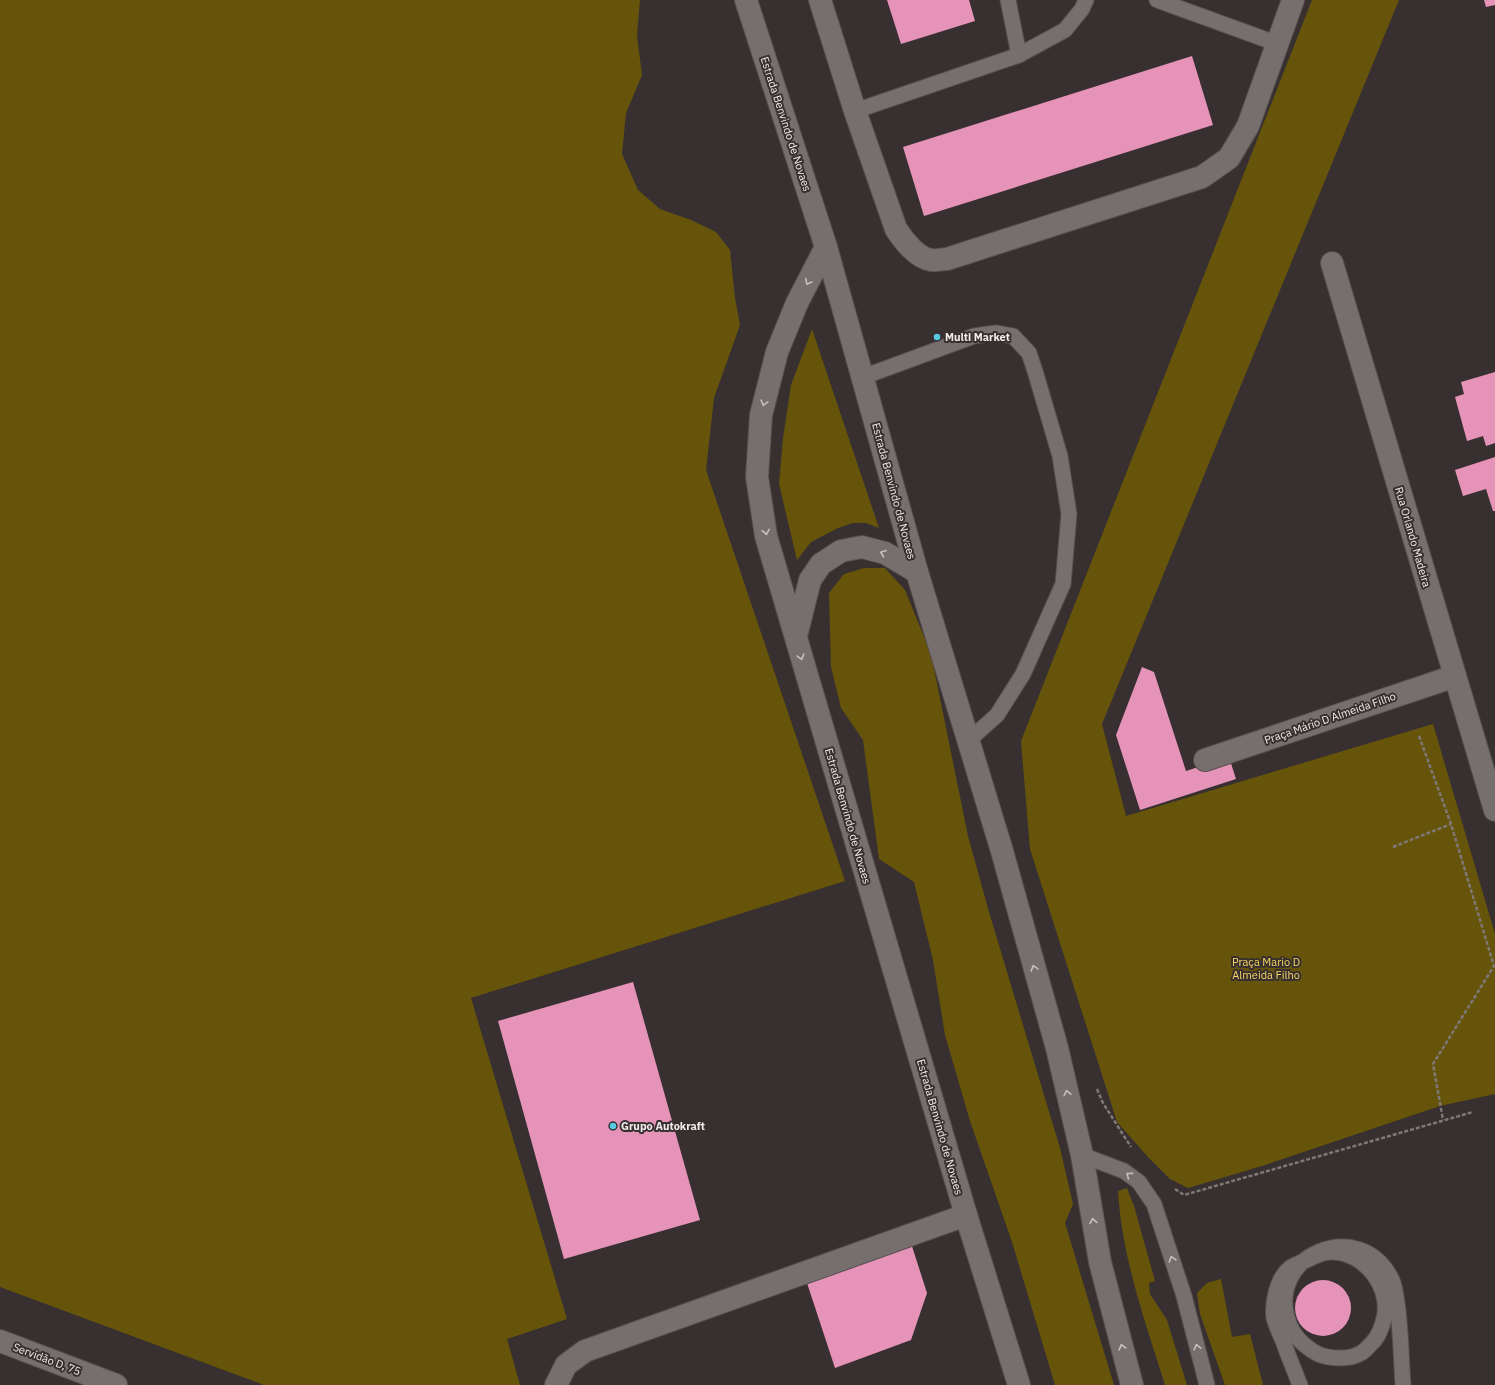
<svg xmlns="http://www.w3.org/2000/svg" width="1495" height="1385" viewBox="0 0 1495 1385" font-family="'IBM Plex Sans',sans-serif">
<style>
.green{fill:#66540b}
.building{fill:#e593b8}
.lines{fill:none;stroke-linecap:round;stroke-linejoin:round}
.lane-casing{stroke:#564f4f;stroke-width:17}
.street-casing{stroke:#564f4f;stroke-width:24}
.secondary-casing{stroke:#564f4f;stroke-width:24}
.path{stroke:#7e7877;stroke-width:2.5;stroke-dasharray:4 2;stroke-linecap:butt}
.lane{stroke:#776f6e;stroke-width:15}
.street{stroke:#776f6e;stroke-width:22}
.secondary{stroke:#776f6e;stroke-width:22}
.oneway{stroke:#c6c0bf}
.poi-dot{fill:#57c9e2;stroke:#383030;stroke-width:1.5}
.labels{text-anchor:middle;stroke-width:4;stroke-linejoin:round;paint-order:stroke}
.street-label{font-size:11px;fill:#f1eceb;stroke:#383030}
.poi-label{font-size:11px;font-weight:bold;fill:#f1eceb;stroke:#383030;text-anchor:start}
.park-label{font-size:11px;fill:#f8d762;stroke:#383030}
</style>
<rect width="100%" height="100%" fill="#383030"/>
<g class="green">
<path d="M 0,0 L 640,0 L 637,36 L 642,75 L 626,113 L 622,154 L 638,190 L 660,209 L 691,220 L 716,232 L 730,250 L 735,298 L 740,325 L 714,398 L 706,470 L 845,881 L 471,998 L 567,1319 L 507,1339 L 520,1385 L 264,1385 L 0,1287 Z"/>
<path d="M 1312,0 L 1399,0 L 1102,724 L 1126,816 L 1433,724 L 1495,934 L 1495,1094 L 1440,1106 L 1262,1166 L 1188,1188 L 1170,1179 L 1148,1157 L 1117,1122 L 1030,849 L 1021,741 Z"/>
<path d="M 812,329 L 879,528 L 866,523 L 853,523 L 838,528 L 811,542 L 797,560 L 779,484 L 783,438 L 791,385 Z"/>
<path d="M 864,568 L 885,568 L 905,590 L 931,654 L 968,836 L 989,912 L 1060,1148 L 1073,1204 L 1065,1223 L 1114,1385 L 1055,1385 L 1012,1242 L 970,1121 L 945,1035 L 933,960 L 914,882 L 879,859 L 863,740 L 841,708 L 831,667 L 829,593 L 844,574 Z"/>
<path d="M 1127,1188 L 1134,1206 L 1155,1281 L 1149,1283 L 1150,1294 L 1167,1320 L 1187,1385 L 1165,1385 C 1145,1321 1122,1258 1118,1191 Z"/>
<path d="M 1221,1279 L 1232,1337 L 1250,1334 L 1263,1385 L 1225,1385 L 1200,1314 L 1197,1293 L 1207,1283 Z"/>
</g>
<g class="building">
<path d="M 887,0 L 969,0 L 975,21 L 901,44 Z"/>
<path d="M 1484,0 L 1495,0 L 1495,5 L 1486,7 Z"/>
<path d="M 1192,56 L 1213,125 L 924,216 L 903,147 Z"/>
<path d="M 1495,372 L 1495,443 L 1486,446 L 1483,436 L 1467,441 L 1455,397 L 1464,394 L 1461,382 Z"/>
<path d="M 1495,457 L 1495,511 L 1493,511 L 1486,489 L 1463,496 L 1455,470 Z"/>
<path d="M 1142,667 L 1154,672 L 1186,771 L 1229,757 L 1236,779 L 1140,810 L 1116,735 Z"/>
<path d="M 633,982 L 700,1220 L 564,1259 L 498,1021 Z"/>
<path d="M 910,1240 L 927,1293 L 911,1340 L 835,1368 L 805,1277 Z"/>
<circle cx="1323" cy="1308" r="28"/>
</g>
<g class="lines">
<g class="lane-casing">
<g id="lane">
<path d="M 1008,0 L 1019,55"/>
<path d="M 1157,0 L 1278,44"/>
<path d="M 855,111 L 1019,55 L 1065,30 L 1082,9 L 1086,0"/>
<path d="M 863,377 L 974,336 L 996,333 L 1013,336 L 1029,353 L 1035,371 L 1060,456 L 1069,514 L 1063,584 L 1023,674 L 997,715 L 968,741"/>
<path d="M 1082,1155 L 1124,1171 L 1139,1182 L 1154,1204 L 1184,1296 L 1207,1385"/>
<path d="M 1300,1385 C 1294,1370 1288,1355 1283,1341 C 1280,1334 1276,1326 1274,1318 C 1272,1303 1277,1278 1290,1268 C 1295,1264 1303,1262 1309,1259 C 1319,1254 1329,1250 1341,1253 C 1368,1259 1388,1286 1385,1314 C 1383,1324 1380,1336 1371,1344 C 1368,1347 1365,1351 1361,1353 C 1350,1360 1330,1359 1318,1354 C 1305,1347 1294,1337 1289,1323 C 1264,1256 1360,1214 1392,1280 C 1395,1287 1396,1296 1397,1303 C 1401,1330 1401,1358 1403,1385"/>
</g>
</g>
<g class="street-casing">
<g id="street">
<path d="M 820,0 L 855,111 L 896,229 C 903,240 917,258 931,260 C 936,261 942,259 947,259 L 1202,177 L 1229,158 L 1248,126 L 1293,0"/>
<path d="M 1332,263 L 1495,810"/>
<path d="M 1205,760 L 1455,676"/>
<path d="M 0,1341 L 116,1385"/>
<path d="M 556,1385 L 566,1365 L 585,1351 L 966,1215"/>
</g>
</g>
<g class="secondary-casing">
<g id="secondary">
<path d="M 746,0 L 826,247 L 917,572 L 1002,851 L 1057,1048 L 1082,1155 L 1100,1262 L 1132,1385"/>
<path d="M 826,247 L 797,303 L 777,352 L 761,415 L 757,477 L 766,536 L 966,1215 L 1019,1385"/>
<path d="M 796,636 L 810,580 L 821,564 L 841,551 L 862,547 L 885,553 L 917,572"/>
</g>
</g>
<g class="path">
<path d="M 1419,736 L 1451,824 L 1494,966 L 1433,1064 L 1443,1120"/>
<path d="M 1393,847 L 1451,824"/>
<path d="M 1097,1089 L 1103,1103 L 1131,1147"/>
<path d="M 1175,1189 L 1184,1195 L 1473,1112"/>
</g>
<use href="#lane" class="lane"/>
<use href="#street" class="street"/>
<use href="#secondary" class="secondary"/>
</g>
<defs><path id="oneway-chevron" d="M-2-3.5L2.5 0L-2 3.5" fill="none" stroke-width="1.6" stroke-linecap="round" stroke-linejoin="round"/></defs>
<g class="oneway">
<use href="#oneway-chevron" transform="translate(808 282) rotate(118)"/>
<use href="#oneway-chevron" transform="translate(764 403) rotate(105)"/>
<use href="#oneway-chevron" transform="translate(766 532) rotate(80)"/>
<use href="#oneway-chevron" transform="translate(883 553) rotate(-160)"/>
<use href="#oneway-chevron" transform="translate(801 657) rotate(74)"/>
<use href="#oneway-chevron" transform="translate(1034 968) rotate(-106)"/>
<use href="#oneway-chevron" transform="translate(1067 1093) rotate(-103)"/>
<use href="#oneway-chevron" transform="translate(1129 1175) rotate(-143)"/>
<use href="#oneway-chevron" transform="translate(1093 1221) rotate(-100)"/>
<use href="#oneway-chevron" transform="translate(1172 1259) rotate(-108)"/>
<use href="#oneway-chevron" transform="translate(1122 1347) rotate(-105)"/>
<use href="#oneway-chevron" transform="translate(1197 1347) rotate(-104)"/>
</g>
<g class="poi-dot">
<circle cx="937" cy="337" r="4"/>
<circle cx="613" cy="1126" r="4"/>
</g>
<g class="labels">
<g class="street-label">
<text transform="translate(786 124) rotate(72)" y="4">Estrada Benvindo de Novaes</text>
<text transform="translate(894 491) rotate(75)" y="4">Estrada Benvindo de Novaes</text>
<text transform="translate(1413 537) rotate(74)" y="4">Rua Orlando Madeira</text>
<text transform="translate(1330 718) rotate(-19)" y="4">Praça Mário D Almeida Filho</text>
<text transform="translate(848 816) rotate(74)" y="4">Estrada Benvindo de Novaes</text>
<text transform="translate(940 1127) rotate(74)" y="4">Estrada Benvindo de Novaes</text>
<text transform="translate(47 1359) rotate(21)" y="4">Servidão D, 75</text>
</g>
<g class="poi-label">
<text x="945" y="341">Multi Market</text>
<text x="621" y="1130">Grupo Autokraft</text>
</g>
<g class="park-label">
<text x="1266" y="966">Praça Mario D<tspan x="1266" dy="13">Almeida Filho</tspan></text>
</g>
</g>
</svg>
